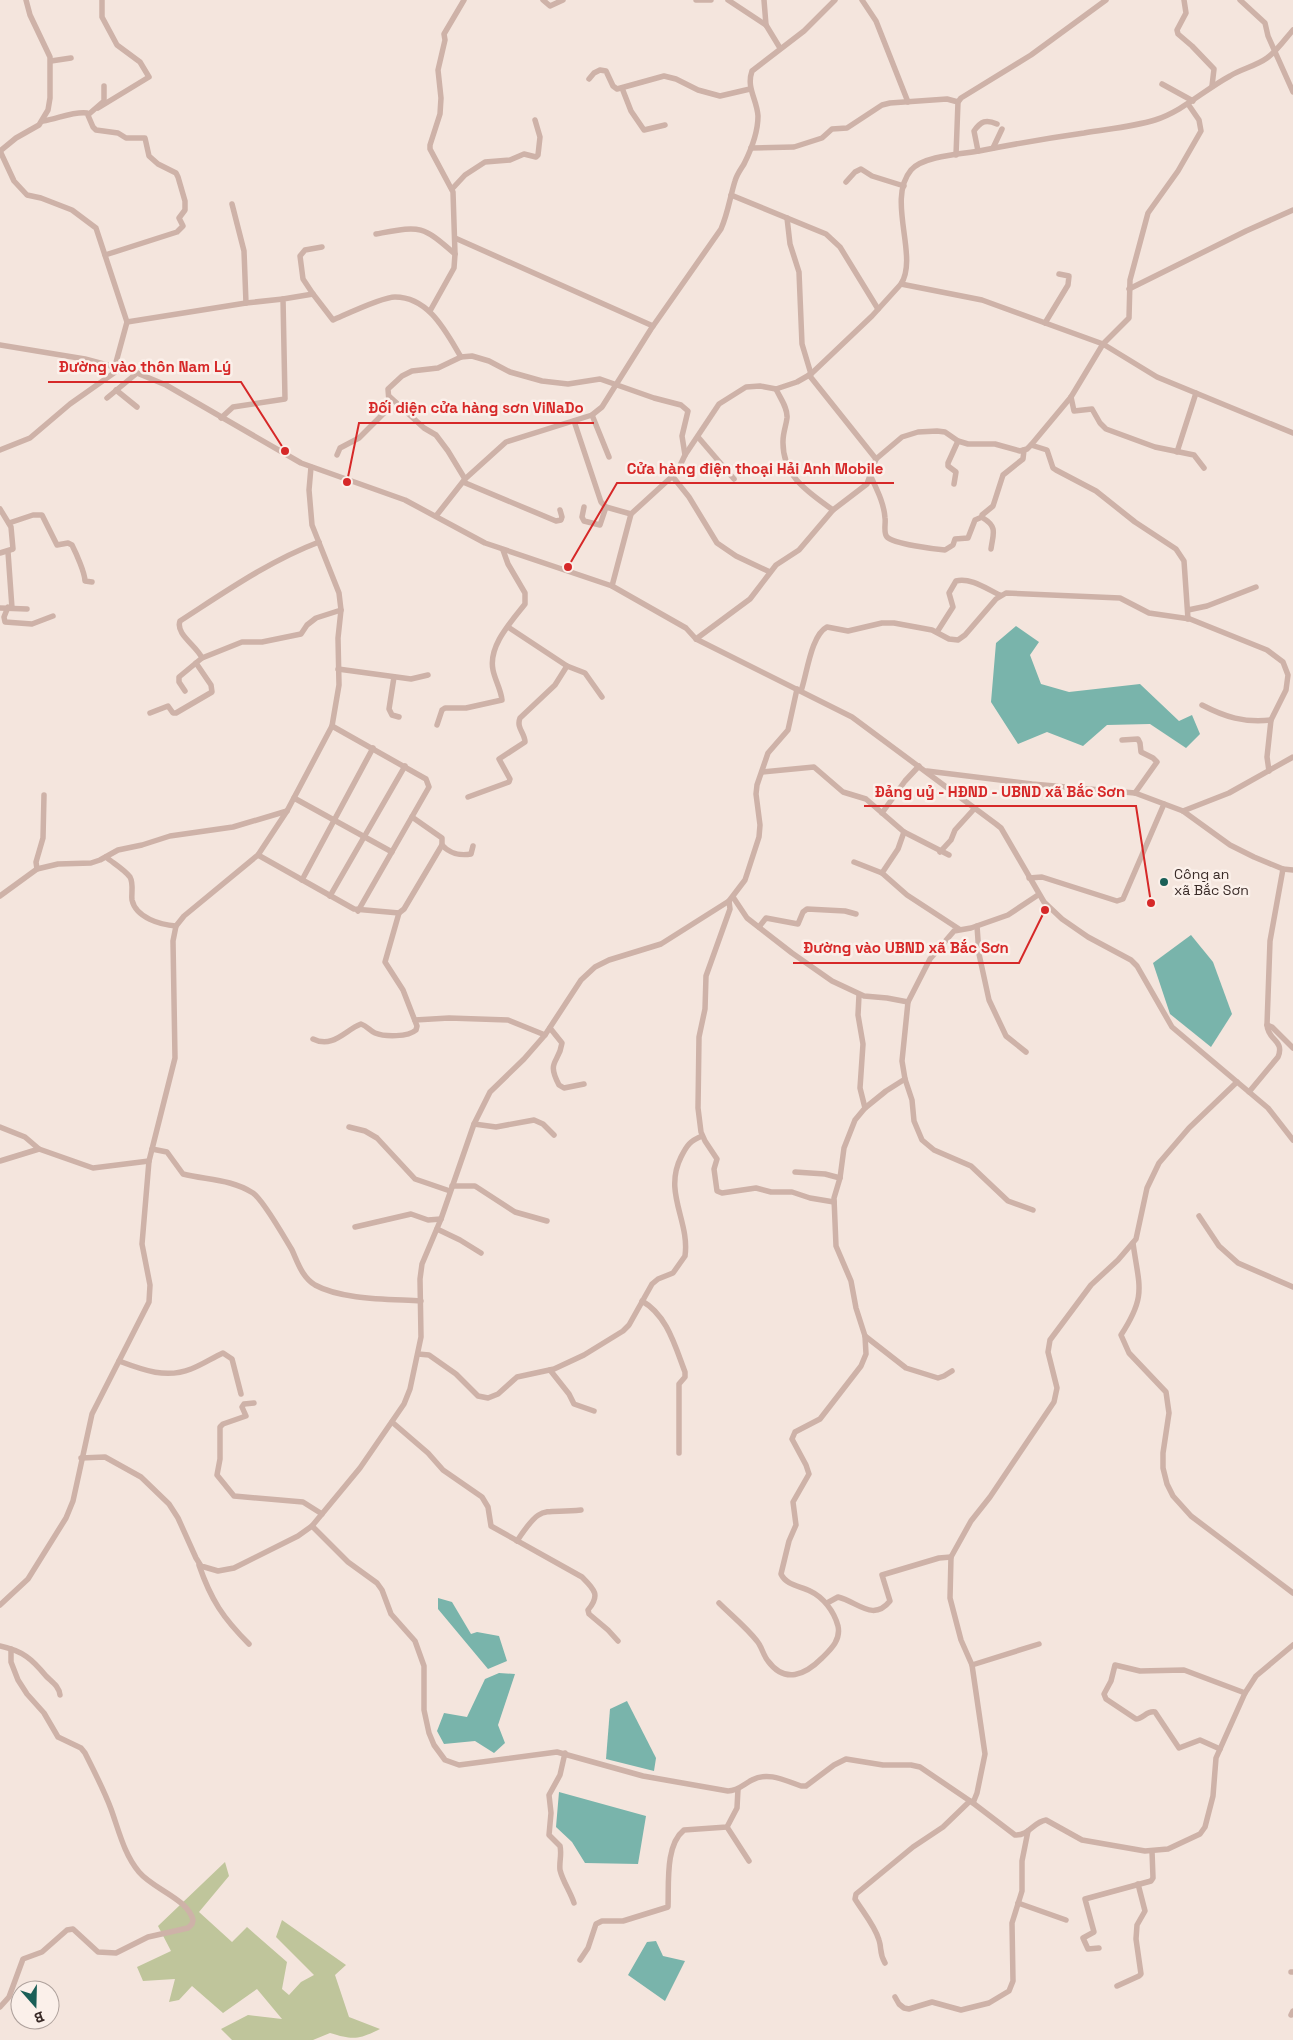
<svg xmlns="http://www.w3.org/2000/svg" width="1293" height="2040" viewBox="0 0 1293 2040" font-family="'Space Grotesk',sans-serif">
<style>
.green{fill:#bfc59b}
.water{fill:#79b4ab}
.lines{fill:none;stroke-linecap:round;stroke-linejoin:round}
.minor{stroke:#ceb2a8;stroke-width:5.5}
.poi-dot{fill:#1a5f57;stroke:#fbf0ea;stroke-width:2}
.labels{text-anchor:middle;stroke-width:5;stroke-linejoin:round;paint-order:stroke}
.poi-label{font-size:14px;fill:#3a2b28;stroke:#fbf0ea;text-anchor:start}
.leader{fill:none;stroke:#d62828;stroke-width:2}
.callout-dot{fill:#d62828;stroke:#fbf0ea;stroke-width:2}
.callout-label{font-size:15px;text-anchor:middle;font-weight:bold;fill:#d62828;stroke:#fbf0ea;stroke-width:5;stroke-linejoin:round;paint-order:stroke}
</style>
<rect width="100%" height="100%" fill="#f4e5dd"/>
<path class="green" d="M 225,1862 L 229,1876 L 199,1912 L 232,1942 L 247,1927 L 287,1962 L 282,1989 L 289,1995 L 301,1982 L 314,1975 L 276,1937 L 282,1920 L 346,1965 L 335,1975 L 349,2017 L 380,2029 C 358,2040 353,2040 330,2033 L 313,2040 L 232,2040 L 221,2029 L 248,2015 L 282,2019 L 257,1989 L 223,2013 L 192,1986 L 179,2000 L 169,2002 L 175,1979 L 143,1981 L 137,1967 L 171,1951 L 158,1926 Z"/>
<g class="water">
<path d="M 1016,626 L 1039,642 L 1030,655 L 1041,684 L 1069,692 L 1140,684 L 1179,721 L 1192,715 L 1200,734 L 1186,748 L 1150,724 L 1107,725 L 1083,746 L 1047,732 L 1018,744 L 991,702 L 996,643 Z"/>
<path d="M 1191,935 L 1213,962 L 1232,1014 L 1211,1047 L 1170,1014 L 1153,963 Z"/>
<path d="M 438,1598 L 452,1602 L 471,1634 L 477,1632 L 499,1636 L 507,1661 L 488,1669 L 438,1609 Z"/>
<path d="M 499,1673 L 515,1674 L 498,1725 L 505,1743 L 494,1753 L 475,1741 L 444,1744 L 437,1731 L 444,1713 L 467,1717 L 485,1679 Z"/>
<path d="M 627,1701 L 656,1758 L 654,1771 L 606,1759 L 610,1709 Z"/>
<path d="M 559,1792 L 646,1816 L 638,1864 L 585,1863 L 572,1842 L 556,1827 Z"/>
<path d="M 656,1941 L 663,1956 L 685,1961 L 665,2001 L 628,1975 L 647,1942 Z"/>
</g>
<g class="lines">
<g class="minor">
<path d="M 543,0 L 550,6 L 563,0"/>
<path d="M 696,0 L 711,0"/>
<path d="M 728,0 L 766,25 L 780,48"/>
<path d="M 764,0 L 766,25"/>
<path d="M 862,0 L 876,21 L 908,102"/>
<path d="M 1184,0 L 1186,13 L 1177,30 L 1178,34 L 1192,46 L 1214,69 L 1212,86"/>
<path d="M 1240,0 L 1265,23 L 1268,36 L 1293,92"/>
<path d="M 51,61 L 71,58"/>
<path d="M 589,79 L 594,73 L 600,70 L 606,71 L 613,86 L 617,89 L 664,76 L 676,79 L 698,90 L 720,96 L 750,89"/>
<path d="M 1162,84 L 1193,101"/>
<path d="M 622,88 L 631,111 L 644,130 L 665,125"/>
<path d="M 98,108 L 149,77 L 140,62 L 117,45 L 102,17 L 102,0"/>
<path d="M 89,114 L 104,101 L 104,86"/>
<path d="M 43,121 C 57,119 74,111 87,113 L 93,127 L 96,130 L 118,133 L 126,138 L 145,138 L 149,156 L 158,164 L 176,173 L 178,177 L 185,201 L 185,210 L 179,218 L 183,226 L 177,232 L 105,255"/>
<path d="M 751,148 L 794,147 L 822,138 L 832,129 L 847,128 L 882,105 L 890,103 L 947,99 L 958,102"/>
<path d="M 993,148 L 1002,129"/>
<path d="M 0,151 L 14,181 L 27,195 L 41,198 L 72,210 L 96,228 L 127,322 L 246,303 L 283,299"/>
<path d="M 0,151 L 16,138 L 39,125 L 48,110 L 50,98 L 50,57 L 30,15 L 26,0"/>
<path d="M 978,151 L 974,131 C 981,121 986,119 997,124"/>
<path d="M 956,155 L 958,102 L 961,98 L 1031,55 L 1106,0"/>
<path d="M 846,182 L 855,172 L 861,169 L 872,176 L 904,186"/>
<path d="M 452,189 L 465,175 L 485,162 L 510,160 L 524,154 L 536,157 L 538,155 L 540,137 L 535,120"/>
<path d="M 731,195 L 826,234 L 840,247 L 878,309"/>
<path d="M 232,204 L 244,251 L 246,303"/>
<path d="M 787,218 L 790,244 L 799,272 L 802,344 L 811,374"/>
<path d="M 376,234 C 420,226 421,224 455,254"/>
<path d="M 455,238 L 653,326"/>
<path d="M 901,284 L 982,300 L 1103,344 L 1157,377 L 1293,433"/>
<path d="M 1129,289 L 1246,231 L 1293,210"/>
<path d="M 313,294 L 333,320 C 347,314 382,297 395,297 C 429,297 446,332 461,357"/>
<path d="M 430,311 L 454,268 L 455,254 L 453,192 L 430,149 L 430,145 L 440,114 L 441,98 L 438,70 L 445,40 L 444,34 L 464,0"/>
<path d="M 1045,323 L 1068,285 L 1069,276 L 1059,274"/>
<path d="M 0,345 L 85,359 L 137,373 L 166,385 L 301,463 L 405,500 L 485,543 L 612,586 L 686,628 L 696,639 L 852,717 L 996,824 L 1001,828 L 1044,902 L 1062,919 L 1088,937 L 1131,960 L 1137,966 L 1172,1027 L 1268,1108 L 1293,1140"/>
<path d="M 115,366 L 127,322"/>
<path d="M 809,375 L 876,459"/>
<path d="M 776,389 C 780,398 788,408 787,418 C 786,426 783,433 783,441 C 782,476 808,492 833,510"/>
<path d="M 116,390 L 137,407"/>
<path d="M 390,397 L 424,428 L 436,435 L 448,451 L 465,479"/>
<path d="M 1071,397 L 1074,411 L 1092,409 L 1100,423 L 1106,429 L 1155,447 L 1194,455 L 1204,468"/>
<path d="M 107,398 L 137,373"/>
<path d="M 592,415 L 609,457"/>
<path d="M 221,418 L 233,407 L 285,399 L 283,299 L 313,294 L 303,279 L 300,256 L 305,250 L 322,247"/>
<path d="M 574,421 L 601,502 L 606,507 L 631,514"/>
<path d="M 698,437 L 734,479"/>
<path d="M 1031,445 L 1047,450 L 1053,468 L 1056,470 L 1096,491 L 1135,522 L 1176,549 L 1184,561 L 1188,619"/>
<path d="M 0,450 L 30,438 L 70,404 L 121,368"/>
<path d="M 1177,452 L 1196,393"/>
<path d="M 337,455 L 340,448 L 359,438 L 385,412 L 389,402 L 388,389 L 402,376 L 412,371 L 438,368 L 461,357 L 472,356 L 489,361 L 510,372 L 542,381 L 568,384 L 600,379 L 654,398 L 681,405 L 688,411 L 682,436 L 685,455"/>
<path d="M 673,477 L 689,497 L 717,543 L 736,556 L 770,572"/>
<path d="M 871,477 C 877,490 884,503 885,518 C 886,523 883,533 887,537 C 894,544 934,549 945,550 L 953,545 L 955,539 L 968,538 L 975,520 L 982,517"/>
<path d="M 463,482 L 556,521 L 561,520 L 562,517 L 560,510"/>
<path d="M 954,484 L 956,472 L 948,466 L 948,463 L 958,441"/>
<path d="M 584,507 L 582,517 L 584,521 L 600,525 L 606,507"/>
<path d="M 0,509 L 11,527 L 13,549 L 0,553"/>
<path d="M 436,516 L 465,479 L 506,442 L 592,415 L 602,407 L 651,329 L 721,229 C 728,213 730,197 735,181 C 737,174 741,169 744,164 C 751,150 758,131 758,116 C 757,99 746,88 752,71 L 804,31 L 835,0"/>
<path d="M 9,523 L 33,515 L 42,515 L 57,545 L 68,543 L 72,545 C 76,553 85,573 85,581 L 92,582"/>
<path d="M 991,549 C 993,534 998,527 983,518 L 982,515 L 993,506 L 1003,475 L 1023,459 L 1024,450"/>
<path d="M 8,552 L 12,608"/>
<path d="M 612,586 L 631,514 L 677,472 L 685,455 L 719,404 L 746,387 L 760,386 L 776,389 L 797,382 L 811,374 L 872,316 L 901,284 C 919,256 886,200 911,170 C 923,156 961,154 979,151 C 1014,144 1049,138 1084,133 C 1107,129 1132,127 1155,120 C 1183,111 1204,90 1230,76 C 1241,69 1256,66 1267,58 C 1277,51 1285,39 1293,30"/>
<path d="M 8,607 L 4,617 L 5,622 L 32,624 L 53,616"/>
<path d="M 0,608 L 27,609"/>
<path d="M 1188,610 L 1207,606 L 1256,587"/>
<path d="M 508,627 L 567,666 L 585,673 L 602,697"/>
<path d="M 937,632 L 953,607 L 949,593 L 956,581 C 970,577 987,589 1000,595"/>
<path d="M 696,639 L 750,599 L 776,565 L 799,550 L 833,510 L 867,484 L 876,459 L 902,437 L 918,432 L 937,431 L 945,432 L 958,441 L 968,444 L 995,444 L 1020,451 L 1027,449 L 1031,445 L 1071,397 L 1103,344 L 1129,318 L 1130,280 L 1148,213 L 1178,171 L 1201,131 L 1199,120 L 1188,104"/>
<path d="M 202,658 C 197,646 175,634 180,621 C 225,592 269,561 319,542"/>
<path d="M 338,669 L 411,679 L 428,675"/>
<path d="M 394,677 L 389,709 L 392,715 L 399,717"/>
<path d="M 185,691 L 179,682 L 179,677 L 202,658 L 242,642 L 262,642 L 301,634 L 307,625 L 316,618 L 341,610"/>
<path d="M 801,691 C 807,674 811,635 827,627 L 848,631 L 882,623 L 894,623 L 932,630 L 949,639 L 958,640 L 965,635 L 996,599 L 1006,593 L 1120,598 L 1149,613 L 1190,619 L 1267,650 L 1283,662 L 1288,675 L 1286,690 L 1271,720 L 1267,757 L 1269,771"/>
<path d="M 1202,705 C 1225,717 1244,723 1271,720"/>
<path d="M 150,713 L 168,706 L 173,713 L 176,713 L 212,692 L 211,685 L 196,663"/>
<path d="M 437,725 L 442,710 L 445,708 L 466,708 L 502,700 C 501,690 495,680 493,670 C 488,646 511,622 525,604 L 525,593 L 508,564 L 503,550"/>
<path d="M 332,726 L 426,779 L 429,787 L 358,911"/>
<path d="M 1122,740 L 1138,739 L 1140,743 L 1141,752 L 1153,758 L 1157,762 L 1135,793"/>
<path d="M 927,771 L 1032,784 L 1135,793 L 1183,811 L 1230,845 L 1254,857 L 1283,869 L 1293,870"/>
<path d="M 762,772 L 814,767 L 843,792 L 866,799 L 904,832 L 949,855"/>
<path d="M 468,797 L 509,782 L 510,779 L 499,759 L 525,742 C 525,733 516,728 520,718 L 555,685 L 567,666"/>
<path d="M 294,798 L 392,852"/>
<path d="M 1183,811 L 1229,793 L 1293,757"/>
<path d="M 882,813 L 905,781 L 919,766"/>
<path d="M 442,845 C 449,853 460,856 471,854 L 473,846"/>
<path d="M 940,852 L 951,840 L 955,830 L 975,808"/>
<path d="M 258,855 L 354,909 L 399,913"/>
<path d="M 106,857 C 113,863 124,869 130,877 C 134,884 131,893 132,900 C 136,918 161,925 176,926"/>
<path d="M 854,862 L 882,873 L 907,895 L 959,929"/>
<path d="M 37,869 L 36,862 L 43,838 L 44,795"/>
<path d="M 882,873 L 898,849 L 904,832"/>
<path d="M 1029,878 L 1042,877 L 1117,901 L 1123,899 L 1164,804"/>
<path d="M 302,880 L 373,748"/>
<path d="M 0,896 L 37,869 L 58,864 L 91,863 L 100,860 L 118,850 L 142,845 L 170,836 L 233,827 L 287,811"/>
<path d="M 330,896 L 405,766"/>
<path d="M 733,897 L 747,918 L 792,953 L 832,981 L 864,996 L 887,998 L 908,1002"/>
<path d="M 729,901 L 730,909 L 706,976 L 705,1009 L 699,1037 L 698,1108 L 701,1132 L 705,1141 L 717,1159 L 714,1169 L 717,1191 L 722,1193 L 756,1188 L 771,1192 L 792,1192 L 810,1198 L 834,1202"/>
<path d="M 977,926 L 979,954 L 989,1000 L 1006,1036 L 1026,1052"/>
<path d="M 759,927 L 766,918 L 798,924 L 803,912 L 807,909 L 845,911 L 856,914"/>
<path d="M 859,995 L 858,1015 L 863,1044 L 860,1088 L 865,1108"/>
<path d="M 415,1020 L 449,1018 L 508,1020 L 545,1035"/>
<path d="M 1267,1025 L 1272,1027 L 1293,1048"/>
<path d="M 550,1028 L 562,1043 C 559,1064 546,1060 559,1085 L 564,1088 L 584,1084"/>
<path d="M 313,1039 C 333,1049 345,1030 361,1024 C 367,1026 370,1031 375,1033 C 385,1037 408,1037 416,1030 L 417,1026 L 403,990 L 385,962 L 399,913 L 404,909 L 442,845 L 442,838 L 412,817"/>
<path d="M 1249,1092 L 1278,1057 C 1285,1040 1268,1041 1267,1025 L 1270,941 L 1283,869"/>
<path d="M 474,1124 L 496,1127 L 534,1120 L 543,1124 L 554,1135"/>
<path d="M 0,1127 L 25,1137 L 39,1149"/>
<path d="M 349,1127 L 365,1131 L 377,1138 L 415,1179 L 450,1191"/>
<path d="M 152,1149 L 167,1152 L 183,1174 C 207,1180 231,1179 253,1193 C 264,1201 284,1237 292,1250 C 298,1263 302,1277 315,1285 C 342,1300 390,1299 421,1301"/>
<path d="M 0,1161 L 39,1149 L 93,1168 L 149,1161"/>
<path d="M 795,1172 L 825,1174 L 840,1178"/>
<path d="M 452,1186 L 475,1186 L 515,1212 L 547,1221"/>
<path d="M 1033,1210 L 1008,1201 L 971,1166 L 934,1150 L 922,1140 L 914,1121 L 912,1100 L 905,1079 L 902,1061 L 908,1002 L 930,959 L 954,931 L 971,928 L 1008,915 L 1038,895"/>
<path d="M 1199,1216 L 1219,1246 L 1238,1263 L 1293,1287"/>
<path d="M 355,1227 L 411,1214 L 428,1220 L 441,1219"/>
<path d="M 437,1229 L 460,1240 L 481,1253"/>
<path d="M 1133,1243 C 1139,1287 1147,1295 1121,1335 L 1129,1353 L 1166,1392 L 1169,1413 L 1163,1453 L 1163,1468 L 1167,1484 L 1173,1496 L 1191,1516 L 1293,1593"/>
<path d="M 642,1301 C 667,1315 675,1346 685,1372 L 685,1377 L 679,1384 L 679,1453"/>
<path d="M 865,1336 L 906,1368 L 938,1378 L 944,1376 L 952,1371"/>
<path d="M 418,1354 L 429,1355 L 456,1374 L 478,1396 L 488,1398 L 498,1394 L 517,1377 L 554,1369 L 584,1355 L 623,1331 L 629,1325 L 652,1284 L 658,1279 L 673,1273 L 685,1256 C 690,1221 663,1193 681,1157 C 687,1145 690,1141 702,1136"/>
<path d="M 119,1361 C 143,1370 166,1379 191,1369 C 202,1365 212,1358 223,1353 L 232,1359 L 241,1394"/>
<path d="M 550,1370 L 569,1394 L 574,1404 L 594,1411"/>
<path d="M 254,1403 L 244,1404 L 242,1407 L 246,1416 L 223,1424 L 220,1427 L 220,1459 L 217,1475 L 234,1496 L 303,1502 L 322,1514"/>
<path d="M 392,1422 L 428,1453 L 443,1470 L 482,1497 L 488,1507 L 491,1526 L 582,1577 C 594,1589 601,1595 588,1610 L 589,1614 L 608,1630 L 618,1641"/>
<path d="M 81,1458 L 105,1457 L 141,1477 L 169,1504 L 178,1518 L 196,1558 L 201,1566 L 218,1571 L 234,1568 L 298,1536 L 312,1526 L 360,1468 L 404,1404 L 410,1389 L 421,1337 L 420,1279 L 422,1264 L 441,1219 L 474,1124 L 490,1092 L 524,1059 L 545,1035 L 581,980 L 595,967 L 609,960 L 661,944 L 729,901 L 745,880 L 759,837 L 760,825 L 756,794 L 757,785 L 768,753 L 788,730 L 797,689"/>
<path d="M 312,1526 L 348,1562 L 377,1583 L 382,1590 L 391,1614 L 415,1641 L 424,1666 L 424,1710 L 429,1733 L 434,1745 L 445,1760 L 459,1765 L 557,1752 L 643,1776 L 728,1791 C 738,1791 744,1784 752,1780 C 768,1771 786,1781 801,1786 L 806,1786 L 834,1765 L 846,1759 L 883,1765 L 911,1765 L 920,1767 L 973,1803 L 1015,1835 C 1029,1836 1033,1822 1046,1820 L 1082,1840 L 1145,1851 L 1168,1849 L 1200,1834 L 1205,1827 L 1213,1796 L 1216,1758 L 1245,1693 L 1256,1676 L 1293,1645"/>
<path d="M 517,1541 C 542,1503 541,1514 581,1510"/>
<path d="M 199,1565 C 211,1600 223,1618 249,1644"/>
<path d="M 719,1603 C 731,1615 746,1627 757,1641 C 762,1647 763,1655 768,1661 C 785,1684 805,1675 822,1658 C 831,1649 841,1640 838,1626 C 834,1611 823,1597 810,1591 C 800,1586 786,1585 781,1574 L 789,1541 L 796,1525 L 793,1502 L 809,1474 L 806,1465 L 792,1439 L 795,1432 L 820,1419 L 861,1366 L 866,1354 L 865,1336 L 856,1308 L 851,1281 L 836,1246 L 834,1198 L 840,1178 L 844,1148 L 855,1120 L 865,1108 L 886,1091 L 905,1079"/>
<path d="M 827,1603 L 838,1597 C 858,1602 873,1622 890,1601 L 882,1575 L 939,1558 L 951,1557"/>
<path d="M 0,1605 L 28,1579 L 66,1518 L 73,1501 L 92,1414 L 149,1302 L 150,1285 L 142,1244 L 149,1161 L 175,1058 L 173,941 L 176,926 L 184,916 L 258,855 L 287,811 L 332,726 L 339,685 L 338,638 L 341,610 L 339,593 L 312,525 L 309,490 L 311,467"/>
<path d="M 0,1646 C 23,1651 32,1659 46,1676 C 52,1682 59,1686 60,1695"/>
<path d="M 972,1665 L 1039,1644"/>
<path d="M 1220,1749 L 1200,1740 L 1179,1748 L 1155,1712 C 1147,1710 1143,1719 1136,1719 L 1106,1699 L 1104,1694 L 1111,1681 L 1115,1665 L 1140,1671 L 1184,1670 L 1245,1693"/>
<path d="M 565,1753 L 560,1775 L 549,1795 L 551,1813 L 549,1835 L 560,1846 C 562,1854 559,1862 560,1870 C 563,1882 570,1891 574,1903"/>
<path d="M 973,1803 L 977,1793 L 985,1754 L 972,1665 L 961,1640 L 950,1598 L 951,1557 L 971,1521 L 990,1497 L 1054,1402 L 1057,1388 L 1048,1352 L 1050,1340 L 1091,1285 L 1118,1260 L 1136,1239 L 1147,1188 L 1159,1163 L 1189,1128 L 1237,1082"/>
<path d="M 727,1827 L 749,1861"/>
<path d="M 1018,1903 L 1066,1920"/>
<path d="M 1099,1948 L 1088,1949 L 1083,1938 L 1094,1932 L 1085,1899 L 1151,1881 L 1153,1878 L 1152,1851"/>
<path d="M 580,1960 L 588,1948 L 596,1924 L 602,1921 L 623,1921 L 668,1907 C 669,1884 665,1845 684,1830 L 727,1827 L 737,1808 L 738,1789"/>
<path d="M 885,1963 C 879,1953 882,1949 879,1940 C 875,1926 863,1912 855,1899 L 856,1894 L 913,1847 L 943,1827 L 970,1801"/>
<path d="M 1291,1972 L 1293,1972"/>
<path d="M 1117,1986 L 1139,1976 L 1141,1974 L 1136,1939 L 1137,1925 L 1145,1911 L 1138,1884"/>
<path d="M 895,1997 L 899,2004 L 904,2008 L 909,2009 L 932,2002 L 961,2010 L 989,2003 L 1009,1991 L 1013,1981 L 1012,1923 L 1022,1891 L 1022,1861 L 1028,1831"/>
<path d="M 0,2007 L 9,1997 L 23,1959 L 42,1952 L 67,1930 L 73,1929 L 98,1952 L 116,1953 L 148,1937 L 188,1928 L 192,1924 L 193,1920 C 188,1899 153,1889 139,1872 C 124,1854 119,1831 111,1809 C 104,1790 94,1771 85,1753 L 81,1748 L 58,1737 L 44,1713 L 27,1694 L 18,1680 L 11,1662 L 11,1649"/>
<path d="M 1291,2015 L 1293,2011"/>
</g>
</g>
<circle class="poi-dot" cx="1164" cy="882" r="5"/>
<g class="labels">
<g class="poi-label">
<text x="1174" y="879">Công an<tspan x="1174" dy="16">xã Bắc Sơn</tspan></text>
</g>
</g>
<path class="leader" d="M285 451L241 382H48M347 482L359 423H594M568 567L617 483H894M1151 903L1136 806H864M1045 910L1019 963H793"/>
<g class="callout-dot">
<circle cx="285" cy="451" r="5"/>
<circle cx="347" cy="482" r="5"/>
<circle cx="568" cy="567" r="5"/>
<circle cx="1151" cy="903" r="5"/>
<circle cx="1045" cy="910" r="5"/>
</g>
<g class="callout-label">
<text x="145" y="372">Đường vào thôn Nam Lý</text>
<text x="476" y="413">Đối diện cửa hàng sơn ViNaDo</text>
<text x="755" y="474">Cửa hàng điện thoại Hải Anh Mobile</text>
<text x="1000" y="797">Đảng uỷ - HĐND - UBND xã Bắc Sơn</text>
<text x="906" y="953">Đường vào UBND xã Bắc Sơn</text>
</g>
<g transform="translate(35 2005) rotate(160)"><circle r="24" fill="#fbf0ea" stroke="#aea19c"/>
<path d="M0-4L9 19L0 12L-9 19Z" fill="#1a5f57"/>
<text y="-8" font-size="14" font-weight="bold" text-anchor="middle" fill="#3a2b28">B</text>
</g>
</svg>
